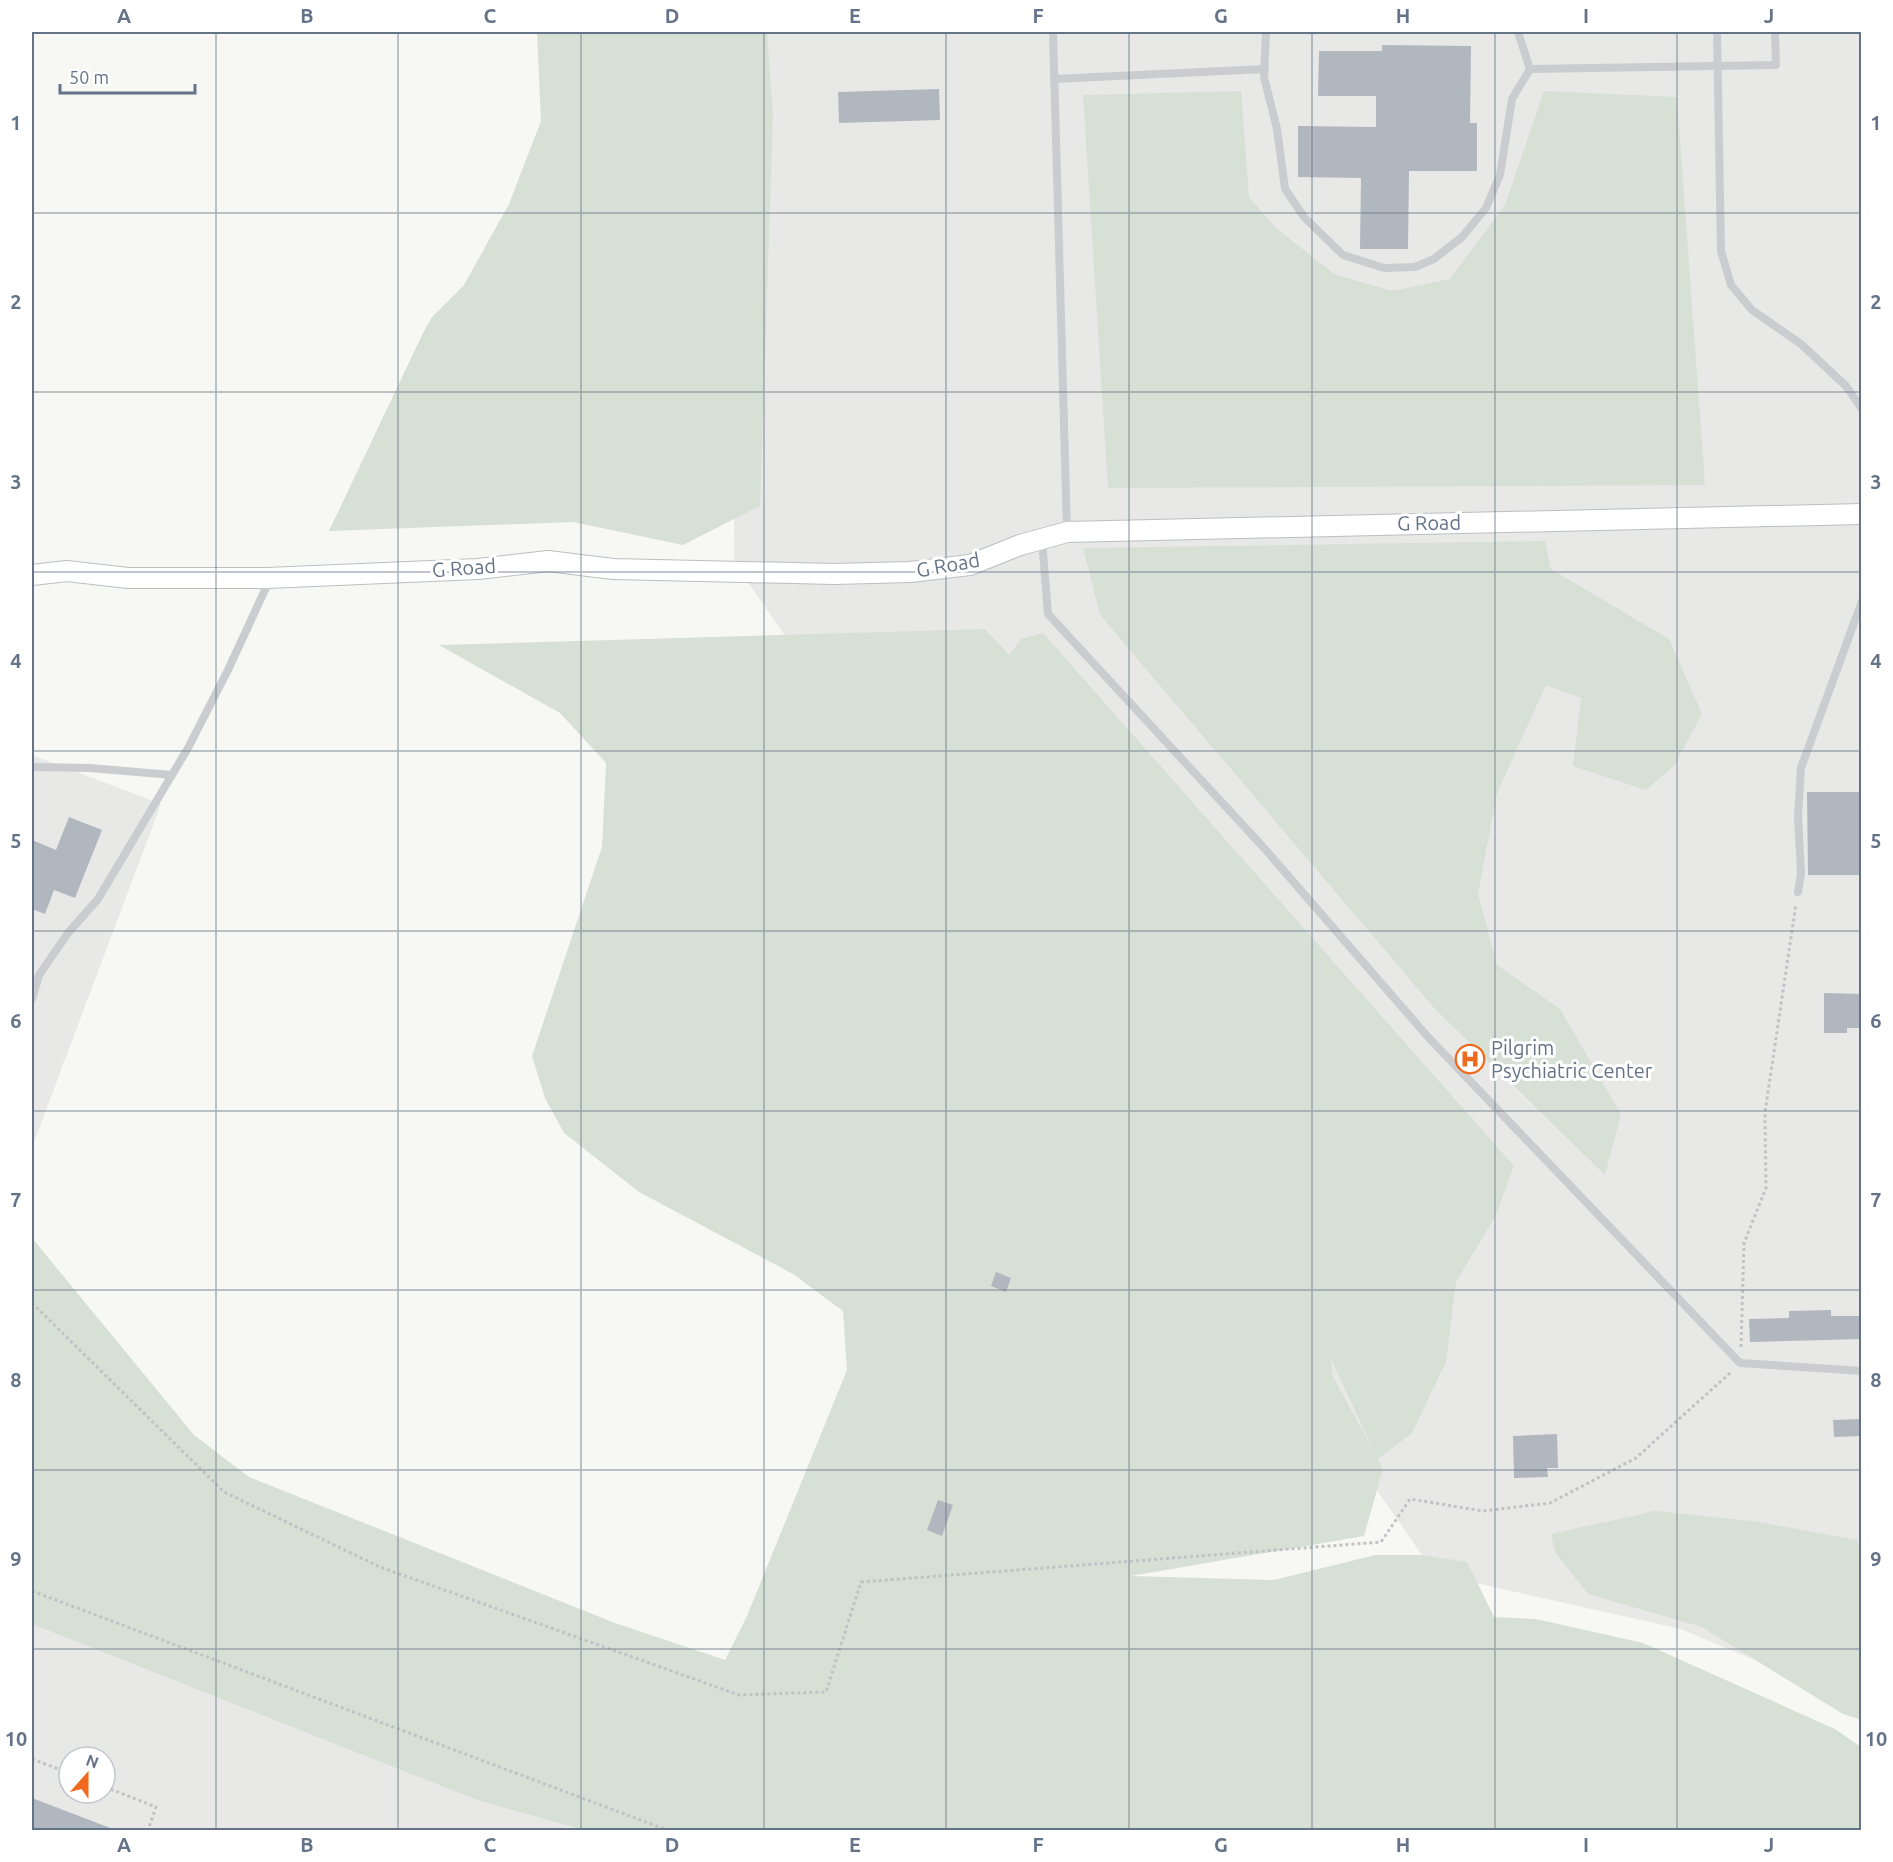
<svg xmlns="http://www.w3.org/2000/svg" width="1893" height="1862" viewBox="0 0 1893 1862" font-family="Ubuntu,sans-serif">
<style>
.built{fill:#e8e8e7;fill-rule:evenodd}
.green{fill:#d7e0d5;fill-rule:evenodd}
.building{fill:#b1b7bf}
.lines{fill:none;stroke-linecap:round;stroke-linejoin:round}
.secondary-casing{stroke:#bbbfc4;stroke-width:22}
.path{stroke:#c0c2c5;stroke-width:3;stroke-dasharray:3 3;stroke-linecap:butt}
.lane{stroke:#caccd0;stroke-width:8}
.secondary{stroke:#fff;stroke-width:20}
.grid{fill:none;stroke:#647387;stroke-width:1.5;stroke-opacity:0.55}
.labels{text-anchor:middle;stroke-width:6;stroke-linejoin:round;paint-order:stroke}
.street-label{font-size:20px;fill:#647387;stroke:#fff}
.poi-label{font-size:20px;fill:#647387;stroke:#fff;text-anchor:start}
.neatline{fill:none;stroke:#647387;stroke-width:2}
.grid-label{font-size:20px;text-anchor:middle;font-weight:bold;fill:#647387}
</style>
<rect width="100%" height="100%" fill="#f7f8f4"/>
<g class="built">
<path d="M 735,32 L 1861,32 L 1861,1705 L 1681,1629 L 1435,1574 L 734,562 Z"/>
<path d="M 32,755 L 161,804 L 32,1147 Z"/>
<path d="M 32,1609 L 622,1830 L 32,1830 ZM 69,1757 L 105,1757 L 105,1793 L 69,1793 Z"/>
</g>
<g class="green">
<path d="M 537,32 L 767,32 L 773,117 L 760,506 L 683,545 L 573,522 L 329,531 L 423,333 L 432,317 L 464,285 L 509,204 L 541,121 Z"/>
<path d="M 1241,91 L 1249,197 L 1276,228 L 1334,274 L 1392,291 L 1450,279 L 1505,205 L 1544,91 L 1677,97 L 1705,485 L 1108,488 L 1083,95 Z"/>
<path d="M 1545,541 L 1551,569 L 1669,639 L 1702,714 L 1674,766 L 1646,790 L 1573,766 L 1581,698 L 1546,685 L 1497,793 L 1478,894 L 1497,965 L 1560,1009 L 1621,1114 L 1605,1175 L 1435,1009 L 1100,615 L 1083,548 Z"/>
<path d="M 985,629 L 1009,655 L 1021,639 L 1043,633 L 1514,1166 L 1495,1217 L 1456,1282 L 1446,1362 L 1412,1433 L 1378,1459 L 1383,1469 L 1364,1536 L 1131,1576 L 1274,1580 L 1375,1555 L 1422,1555 L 1467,1562 L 1494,1617 L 1536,1619 L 1643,1643 L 1835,1729 L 1861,1747 L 1861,1830 L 584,1830 L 477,1800 L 32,1624 L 32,1238 L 194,1435 L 249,1477 L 615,1623 L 725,1660 L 747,1616 L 847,1370 L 843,1311 L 793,1274 L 639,1192 L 564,1133 L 545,1098 L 532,1056 L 602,847 L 606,763 L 560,713 L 439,645 ZM 1331,1359 L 1371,1445 L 1371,1446 L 1332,1375 Z"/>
<path d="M 1655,1511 L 1753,1521 L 1857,1540 L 1862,1557 L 1861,1720 L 1843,1714 L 1702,1627 L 1588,1594 L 1555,1552 L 1551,1534 Z"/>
</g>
<g class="building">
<path d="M 1382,45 L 1471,46 L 1470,123 L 1477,123 L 1477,171 L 1409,171 L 1408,249 L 1360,249 L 1361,178 L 1298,177 L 1298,126 L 1376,127 L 1376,96 L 1318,96 L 1319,51 L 1382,51 Z"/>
<path d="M 939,89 L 940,120 L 839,123 L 838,92 Z"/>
<path d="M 1807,792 L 1862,792 L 1862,875 L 1808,875 Z"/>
<path d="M 69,817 L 102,830 L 75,898 L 54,890 L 45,914 L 32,909 L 32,840 L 56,850 Z"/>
<path d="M 1824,993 L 1862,994 L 1862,1028 L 1847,1028 L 1847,1033 L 1824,1033 Z"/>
<path d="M 996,1272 L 1011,1278 L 1006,1292 L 991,1286 Z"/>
<path d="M 1831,1310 L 1831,1316 L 1862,1316 L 1862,1339 L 1750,1342 L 1749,1319 L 1789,1318 L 1789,1311 Z"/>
<path d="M 1862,1419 L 1862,1436 L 1834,1437 L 1833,1420 Z"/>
<path d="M 1557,1434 L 1558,1468 L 1547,1468 L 1548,1477 L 1514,1478 L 1513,1436 Z"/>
<path d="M 938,1500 L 953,1505 L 942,1536 L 927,1530 Z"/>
<path d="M 32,1798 L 113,1829 L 113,1830 L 32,1830 Z"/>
</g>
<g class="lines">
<g class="secondary-casing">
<path id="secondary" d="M 32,575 L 67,571 L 128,578 L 267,578 L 478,569 L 548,561 L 613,569 L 834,574 L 910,572 L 970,565 L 1020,545 L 1067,532 L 1862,514"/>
</g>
<g class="path">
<path d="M 32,1303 L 224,1492 L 380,1567 L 739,1695 L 826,1692 L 861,1582 L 1381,1542 L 1410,1499 L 1483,1511 L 1550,1503 L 1636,1458 L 1732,1371"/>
<path d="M 1741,1347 L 1744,1243 L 1766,1188 L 1765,1112 L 1796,904"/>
<path d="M 32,1591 L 667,1830"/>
<path d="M 32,1759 L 69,1773"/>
<path d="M 105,1787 L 156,1807 L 148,1830"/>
</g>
<g class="lane">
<path d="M 1053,32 L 1067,531"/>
<path d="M 1266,32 L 1264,77 L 1277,129 L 1285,189 L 1304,217 L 1343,255 L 1384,268 L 1415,267 L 1434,259 L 1462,237 L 1486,208 L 1500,175 L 1512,99 L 1530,69 L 1518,32"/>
<path d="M 1717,32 L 1721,251 L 1731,285 L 1752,310 L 1801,344 L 1846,386 L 1862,409"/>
<path d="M 1530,69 L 1776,65 L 1775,32"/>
<path d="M 1054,79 L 1265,69"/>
<path d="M 1042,540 L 1048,614 L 1264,848 L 1428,1037 L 1740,1363 L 1862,1371"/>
<path d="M 32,767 L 90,768 L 172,775"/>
<path d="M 1798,892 L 1801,873 L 1798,816 L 1801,768 L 1862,601"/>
<path d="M 32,999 L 39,975 L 68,933 L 98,899 L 188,748 L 228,670 L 270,579"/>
</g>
<use href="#secondary" class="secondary"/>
</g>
<path class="grid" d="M 216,32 L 216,1830M 398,32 L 398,1830M 581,32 L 581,1830M 764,32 L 764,1830M 946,32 L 946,1830M 1129,32 L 1129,1830M 1312,32 L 1312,1830M 1495,32 L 1495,1830M 1677,32 L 1677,1830M 32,213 L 1862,213M 32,392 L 1862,392M 32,572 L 1862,572M 32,751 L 1862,751M 32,931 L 1862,931M 32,1111 L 1862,1111M 32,1290 L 1862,1290M 32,1470 L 1862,1470M 32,1649 L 1862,1649"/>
<defs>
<g id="hospital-ring" transform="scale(1.5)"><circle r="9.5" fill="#fff" stroke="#f0691c" stroke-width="1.5"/><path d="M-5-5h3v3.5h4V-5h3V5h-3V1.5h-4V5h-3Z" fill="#f0691c"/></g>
</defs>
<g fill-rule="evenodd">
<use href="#hospital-ring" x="1470" y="1059"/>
</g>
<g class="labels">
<g class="street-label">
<text transform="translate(1429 523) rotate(-1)" y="7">G Road</text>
<text transform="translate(948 565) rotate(-10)" y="7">G Road</text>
<text transform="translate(464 568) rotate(-4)" y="7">G Road</text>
</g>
<g class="poi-label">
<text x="1491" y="1055">Pilgrim<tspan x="1491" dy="23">Psychiatric Center</tspan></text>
</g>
</g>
<rect width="1893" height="1862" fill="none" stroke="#ffffff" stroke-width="66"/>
<g transform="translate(87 1775) rotate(21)"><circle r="28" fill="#ffffff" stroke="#c1c7cf" stroke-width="1.5"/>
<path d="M0-4.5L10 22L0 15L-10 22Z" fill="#f0691c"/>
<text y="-9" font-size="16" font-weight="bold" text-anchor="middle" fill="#647387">N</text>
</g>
<path d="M60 84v9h135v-9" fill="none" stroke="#647387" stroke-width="3"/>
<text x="69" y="84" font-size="18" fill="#647387" stroke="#ffffff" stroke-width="4.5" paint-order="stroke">50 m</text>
<rect x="33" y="33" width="1827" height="1796" class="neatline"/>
<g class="grid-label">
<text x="124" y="23">A</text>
<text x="307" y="23">B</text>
<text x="490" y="23">C</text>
<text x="672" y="23">D</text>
<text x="855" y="23">E</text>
<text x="1038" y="23">F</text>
<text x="1221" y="23">G</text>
<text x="1403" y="23">H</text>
<text x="1586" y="23">I</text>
<text x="1769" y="23">J</text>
<text x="16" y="130">1</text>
<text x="1876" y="130">1</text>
<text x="16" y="309">2</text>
<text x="1876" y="309">2</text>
<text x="16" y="489">3</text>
<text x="1876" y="489">3</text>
<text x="16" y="668">4</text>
<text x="1876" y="668">4</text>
<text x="16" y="848">5</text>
<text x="1876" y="848">5</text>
<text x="16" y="1028">6</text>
<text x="1876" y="1028">6</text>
<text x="16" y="1207">7</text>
<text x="1876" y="1207">7</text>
<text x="16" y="1387">8</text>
<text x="1876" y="1387">8</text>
<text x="16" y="1566">9</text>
<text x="1876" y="1566">9</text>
<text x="16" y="1746">10</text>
<text x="1876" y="1746">10</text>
<text x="124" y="1852">A</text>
<text x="307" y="1852">B</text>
<text x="490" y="1852">C</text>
<text x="672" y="1852">D</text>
<text x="855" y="1852">E</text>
<text x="1038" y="1852">F</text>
<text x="1221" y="1852">G</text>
<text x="1403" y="1852">H</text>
<text x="1586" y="1852">I</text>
<text x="1769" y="1852">J</text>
</g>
</svg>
